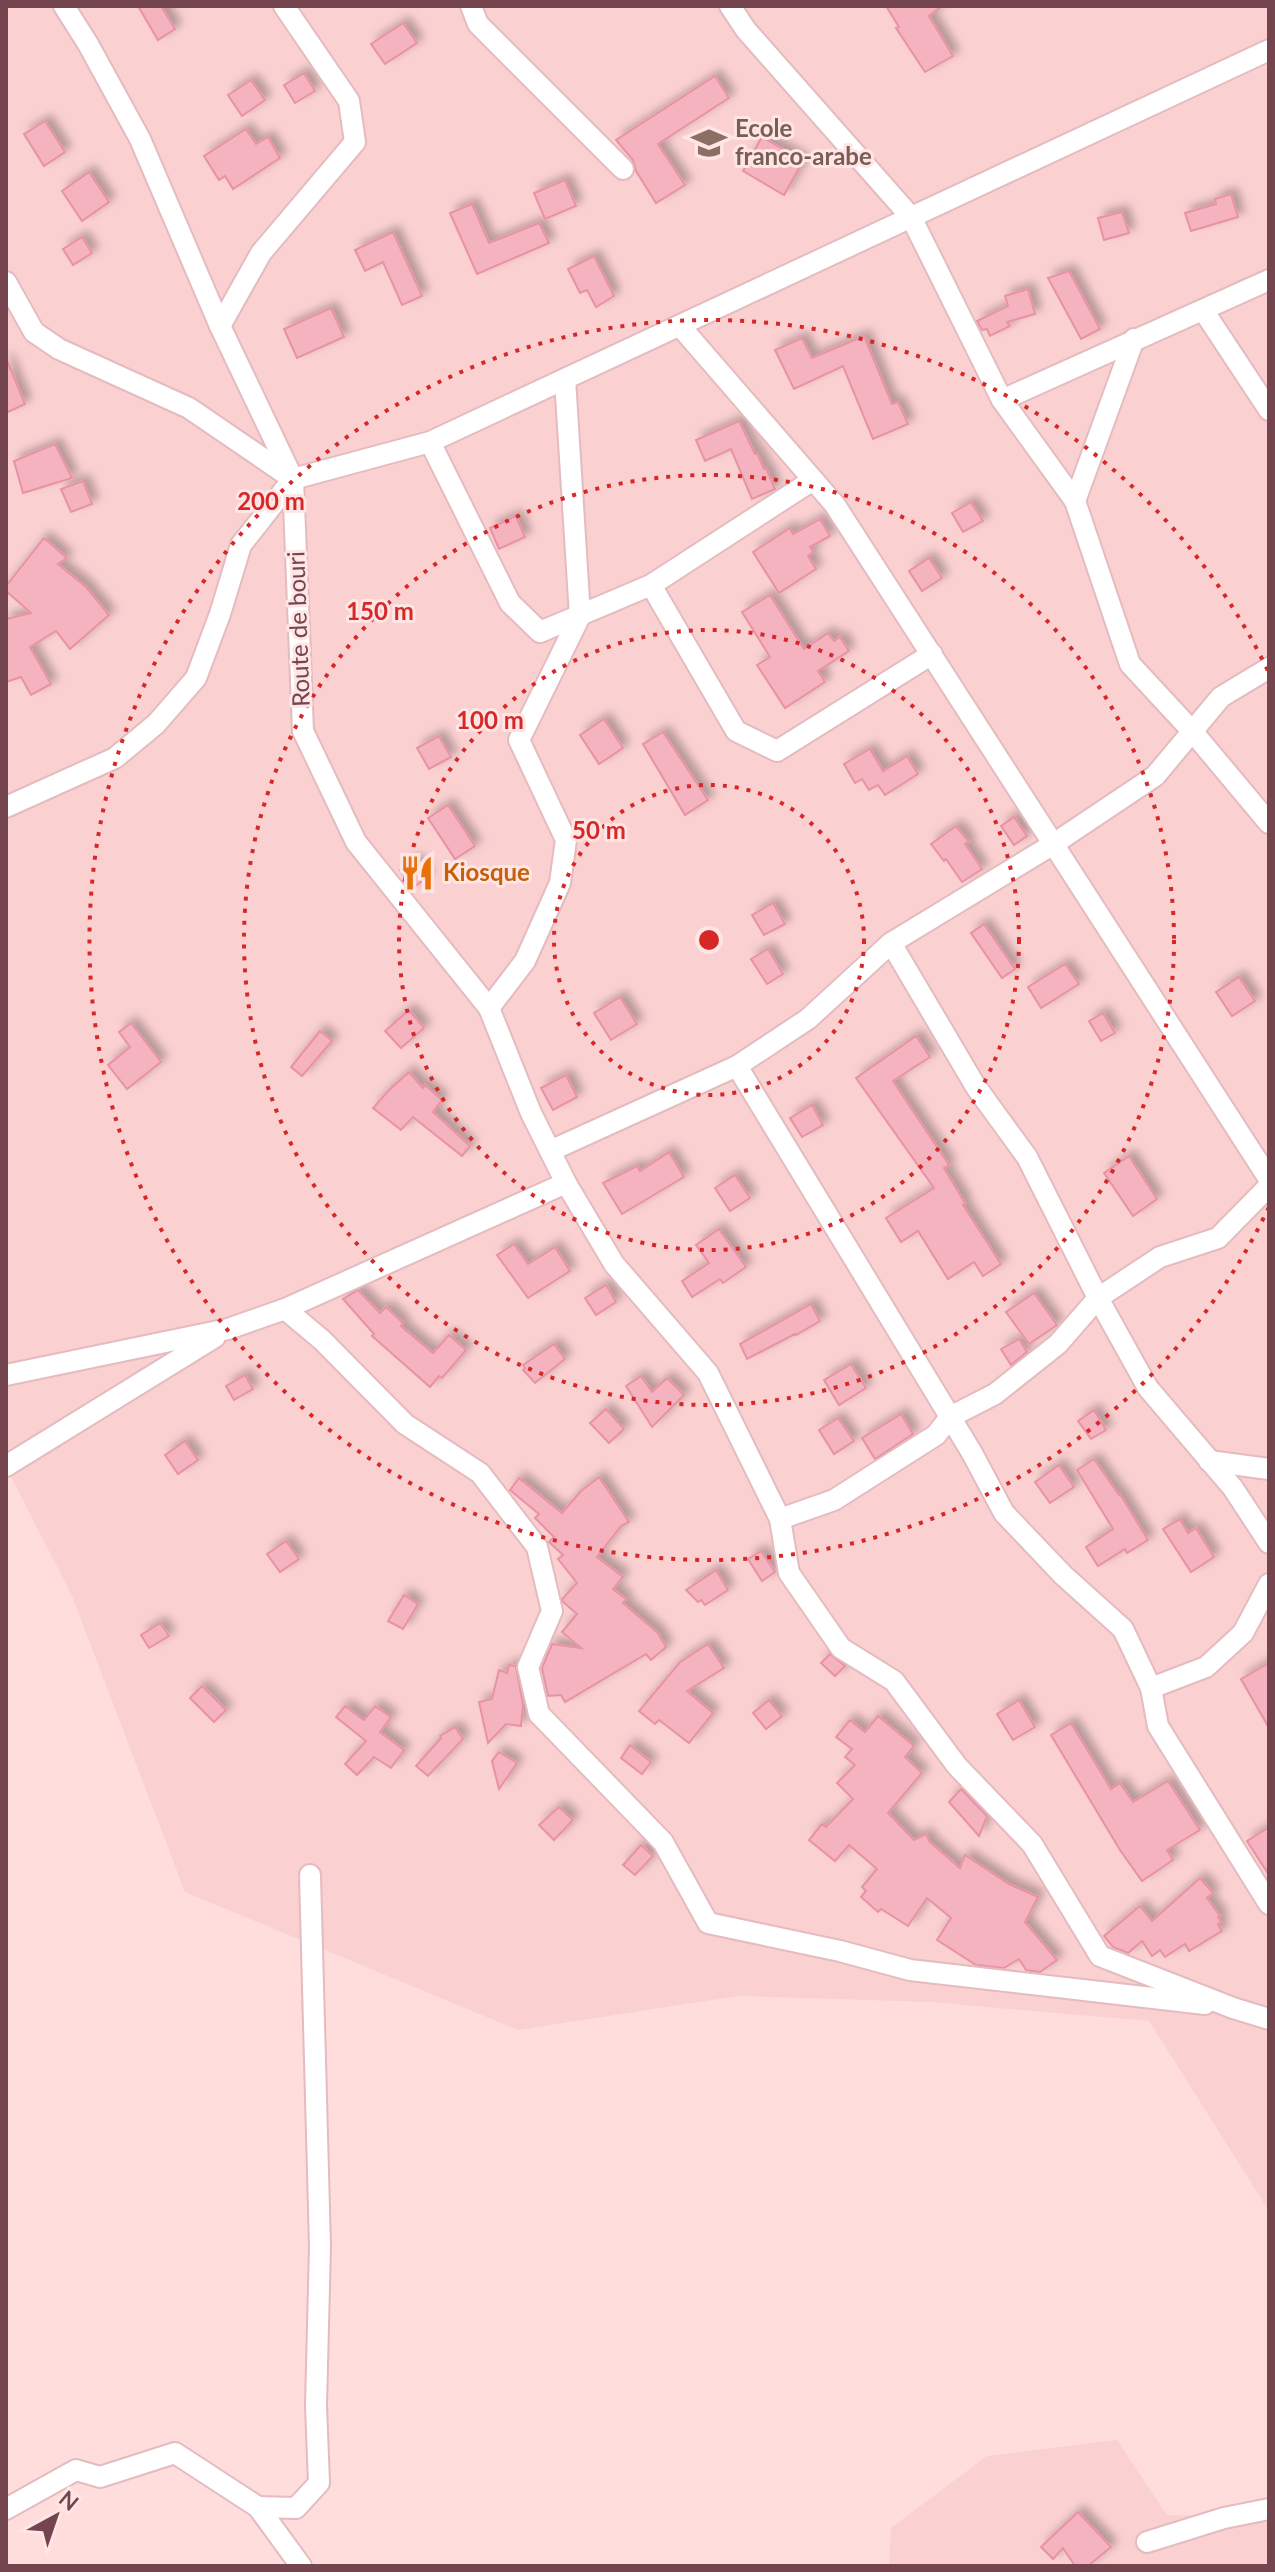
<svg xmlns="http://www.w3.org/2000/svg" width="1275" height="2572" viewBox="0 0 1275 2572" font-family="Lato,sans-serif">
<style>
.residential{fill:#fbd0d1}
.building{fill:#f5b2bf;stroke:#e892a3;stroke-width:2;filter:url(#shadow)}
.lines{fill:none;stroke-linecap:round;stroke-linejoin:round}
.minor-casing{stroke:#e4bbbf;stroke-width:24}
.minor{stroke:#fff;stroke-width:20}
.ring{fill:none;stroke:#d62828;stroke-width:4;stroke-dasharray:4 8}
.labels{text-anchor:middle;stroke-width:6;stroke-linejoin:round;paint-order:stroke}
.education-label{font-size:24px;font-weight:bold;fill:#785e54;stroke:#ffe5e4;text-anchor:start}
.street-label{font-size:24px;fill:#74444f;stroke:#ffe5e4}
.food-label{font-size:24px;font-weight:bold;fill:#c56008;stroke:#ffe5e4;text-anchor:start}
.centre{fill:#d62828;stroke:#ffe5e4;stroke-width:4}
.ring-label{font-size:24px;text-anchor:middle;font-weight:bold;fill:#d62828;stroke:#ffe5e4;stroke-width:6;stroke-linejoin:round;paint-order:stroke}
</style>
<defs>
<filter id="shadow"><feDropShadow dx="6" dy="-6" stdDeviation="4" flood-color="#0004"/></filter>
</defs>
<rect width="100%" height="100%" fill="#fedddc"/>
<g class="residential">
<path d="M 6,6 L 1269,6 L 1269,2211 L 1149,2021 L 930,2002 L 738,1996 L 518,2030 L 185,1892 L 72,1596 L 6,1467 Z"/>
<path d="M 1117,2440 L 1167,2515 L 1269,2516 L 1269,2566 L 889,2566 L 891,2528 L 987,2456 Z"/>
</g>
<g class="building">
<path d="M 138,6 L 161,6 L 175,29 L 158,40 Z"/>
<path d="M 886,6 L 942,6 L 929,16 L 953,56 L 925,72 L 896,28 L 899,27 Z"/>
<path d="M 403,23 L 417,43 L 385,64 L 371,44 Z"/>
<path d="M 304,73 L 315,91 L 295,103 L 284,85 Z"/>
<path d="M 715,76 L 729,98 L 658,144 L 685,185 L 656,203 L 636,171 L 633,160 L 616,140 Z"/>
<path d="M 251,80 L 265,100 L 242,116 L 228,95 Z"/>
<path d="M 45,121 L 65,152 L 44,166 L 24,134 Z"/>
<path d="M 246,129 L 256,144 L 268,137 L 280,158 L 233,189 L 225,176 L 219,180 L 204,156 Z"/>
<path d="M 762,137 L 803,161 L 784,195 L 743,171 Z"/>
<path d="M 89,172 L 109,202 L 82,221 L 62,191 Z"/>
<path d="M 565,180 L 576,206 L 545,219 L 534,193 Z"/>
<path d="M 1231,194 L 1238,217 L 1191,231 L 1185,213 L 1216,204 L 1215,199 Z"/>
<path d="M 472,204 L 489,243 L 539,223 L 549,243 L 477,274 L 450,213 Z"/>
<path d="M 1122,212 L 1129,233 L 1104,240 L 1098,218 Z"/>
<path d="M 393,232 L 422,296 L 402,305 L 383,262 L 365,271 L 355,250 Z"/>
<path d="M 82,237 L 92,253 L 73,265 L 63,249 Z"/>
<path d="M 594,256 L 614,296 L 596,307 L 587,290 L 580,293 L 568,269 Z"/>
<path d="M 1069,271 L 1100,329 L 1081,339 L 1048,278 Z"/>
<path d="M 1028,289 L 1035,314 L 1007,322 L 1010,326 L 990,336 L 987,329 L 982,330 L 977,321 L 1008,306 L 1005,296 Z"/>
<path d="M 331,308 L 344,337 L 297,358 L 284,329 Z"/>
<path d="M 864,336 L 892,404 L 898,402 L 908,424 L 873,439 L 843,366 L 794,389 L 775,350 L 802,338 L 812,358 Z"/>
<path d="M 6,358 L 25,404 L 6,413 Z"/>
<path d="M 739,421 L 755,454 L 757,453 L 764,469 L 766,468 L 775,489 L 752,499 L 731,449 L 705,461 L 696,440 Z"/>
<path d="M 55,444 L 72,478 L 23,493 L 14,461 Z"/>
<path d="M 83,481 L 92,504 L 71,512 L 61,489 Z"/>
<path d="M 971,502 L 983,521 L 963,532 L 952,513 Z"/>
<path d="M 516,516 L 525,537 L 499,549 L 490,528 Z"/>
<path d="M 820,519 L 830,536 L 810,547 L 813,552 L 808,556 L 816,569 L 779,593 L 753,552 L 790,528 L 793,534 Z"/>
<path d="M 44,538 L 67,558 L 58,564 L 86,587 L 109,615 L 70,649 L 56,631 L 30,647 L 51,684 L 31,695 L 21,677 L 6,682 L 6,619 L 31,613 L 6,591 L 6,586 Z"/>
<path d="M 929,558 L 942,578 L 922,591 L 909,571 Z"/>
<path d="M 770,595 L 804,649 L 828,633 L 834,641 L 840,637 L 849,651 L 818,671 L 825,682 L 785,708 L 757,665 L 770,657 L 742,612 Z"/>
<path d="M 604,719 L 623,748 L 599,764 L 580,735 Z"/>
<path d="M 663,732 L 708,800 L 685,815 L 643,744 Z"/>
<path d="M 439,736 L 451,757 L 429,769 L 417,748 Z"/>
<path d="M 870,749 L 883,771 L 907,756 L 918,774 L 885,795 L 878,785 L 869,790 L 862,779 L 855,783 L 844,764 Z"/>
<path d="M 448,805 L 475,846 L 455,859 L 428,818 Z"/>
<path d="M 1014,817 L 1027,836 L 1014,845 L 1001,826 Z"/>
<path d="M 956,826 L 969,842 L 965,844 L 982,869 L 962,882 L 946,859 L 944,861 L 931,844 Z"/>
<path d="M 415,860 L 427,878 L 412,888 L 400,870 Z"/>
<path d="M 773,903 L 785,924 L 764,935 L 752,915 Z"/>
<path d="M 984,924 L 1015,969 L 1002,978 L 971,933 Z"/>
<path d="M 768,949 L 783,974 L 767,984 L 751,959 Z"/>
<path d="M 1065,964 L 1079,984 L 1041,1008 L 1028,987 Z"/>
<path d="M 1239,977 L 1255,1001 L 1232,1016 L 1216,992 Z"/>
<path d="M 620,997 L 637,1024 L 611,1040 L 594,1013 Z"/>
<path d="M 409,1010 L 424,1028 L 401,1048 L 385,1031 Z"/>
<path d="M 1103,1013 L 1115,1033 L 1101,1041 L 1089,1021 Z"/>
<path d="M 131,1023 L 161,1062 L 127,1089 L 108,1065 L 130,1047 L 119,1032 Z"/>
<path d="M 320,1031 L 332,1041 L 302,1076 L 291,1067 Z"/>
<path d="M 916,1036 L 930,1057 L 893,1081 L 949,1165 L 944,1168 L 965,1203 L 963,1205 L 1001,1264 L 983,1276 L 974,1262 L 948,1279 L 918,1231 L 901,1242 L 886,1218 L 934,1188 L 856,1078 Z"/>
<path d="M 409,1072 L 423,1088 L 425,1085 L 442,1100 L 433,1112 L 470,1146 L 462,1156 L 413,1117 L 401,1130 L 373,1108 L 389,1090 Z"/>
<path d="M 566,1075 L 577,1097 L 553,1110 L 541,1088 Z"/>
<path d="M 812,1105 L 823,1125 L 802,1137 L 790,1118 Z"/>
<path d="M 669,1152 L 684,1177 L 622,1214 L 603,1183 L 637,1166 L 640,1171 Z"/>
<path d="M 1129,1156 L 1157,1199 L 1133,1216 L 1104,1173 Z"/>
<path d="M 735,1175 L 750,1198 L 730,1211 L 715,1188 Z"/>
<path d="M 719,1229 L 746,1267 L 723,1283 L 720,1279 L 692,1297 L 682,1281 L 709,1263 L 696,1245 Z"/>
<path d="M 514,1244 L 528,1264 L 555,1247 L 570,1271 L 528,1298 L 497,1255 Z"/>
<path d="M 606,1285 L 616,1302 L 596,1315 L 585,1298 Z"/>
<path d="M 358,1290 L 380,1313 L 386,1307 L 403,1323 L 401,1326 L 433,1353 L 449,1335 L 466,1350 L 442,1378 L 439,1376 L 430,1387 L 372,1336 L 374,1334 L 343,1299 Z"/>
<path d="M 1034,1293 L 1057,1325 L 1029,1344 L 1006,1312 Z"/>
<path d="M 811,1304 L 820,1321 L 796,1335 L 795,1334 L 747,1359 L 740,1344 Z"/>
<path d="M 1019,1339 L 1027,1352 L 1011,1365 L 1001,1349 Z"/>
<path d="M 554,1344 L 565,1359 L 535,1383 L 523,1370 L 525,1368 L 523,1365 Z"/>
<path d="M 851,1364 L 866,1388 L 839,1405 L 824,1380 Z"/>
<path d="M 245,1375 L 253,1389 L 234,1400 L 226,1386 Z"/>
<path d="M 641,1376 L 652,1392 L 667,1378 L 684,1395 L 652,1427 L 626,1386 Z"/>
<path d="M 606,1409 L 624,1429 L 609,1443 L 590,1423 Z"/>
<path d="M 1094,1410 L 1106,1430 L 1091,1439 L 1078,1421 Z"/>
<path d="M 901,1414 L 913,1434 L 875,1459 L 862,1438 Z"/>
<path d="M 838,1418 L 854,1441 L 834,1454 L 819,1430 Z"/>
<path d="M 185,1441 L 198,1460 L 178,1474 L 165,1455 Z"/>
<path d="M 1094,1459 L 1119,1495 L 1120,1494 L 1148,1540 L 1127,1553 L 1125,1549 L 1098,1566 L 1086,1547 L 1113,1529 L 1077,1470 Z"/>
<path d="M 1059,1465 L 1074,1487 L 1050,1503 L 1035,1482 Z"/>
<path d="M 599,1477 L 629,1522 L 621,1526 L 597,1557 L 623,1577 L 613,1589 L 626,1599 L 623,1603 L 658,1633 L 666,1647 L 651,1660 L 646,1654 L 565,1702 L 561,1695 L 548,1696 L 542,1668 L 552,1644 L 581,1648 L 562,1632 L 577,1614 L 563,1602 L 562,1599 L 577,1583 L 558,1559 L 563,1555 L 549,1542 L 554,1537 L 535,1518 L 539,1514 L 510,1490 L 519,1478 L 562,1513 L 581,1491 Z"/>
<path d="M 1180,1519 L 1188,1533 L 1196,1528 L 1214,1557 L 1191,1572 L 1163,1529 Z"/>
<path d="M 286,1541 L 299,1559 L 280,1572 L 267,1554 Z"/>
<path d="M 761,1551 L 775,1572 L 762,1581 L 748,1559 Z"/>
<path d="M 716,1570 L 728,1590 L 705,1605 L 701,1600 L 698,1602 L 686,1590 Z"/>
<path d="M 404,1595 L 418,1604 L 403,1629 L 388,1621 Z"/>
<path d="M 160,1623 L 169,1636 L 149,1648 L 141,1635 Z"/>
<path d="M 708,1644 L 724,1668 L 687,1691 L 713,1713 L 689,1743 L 659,1720 L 655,1724 L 639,1711 L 680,1662 Z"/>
<path d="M 830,1654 L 845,1666 L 835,1676 L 821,1663 Z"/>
<path d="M 1269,1663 L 1269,1728 L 1241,1679 Z"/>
<path d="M 509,1665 L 516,1666 L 523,1705 L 521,1726 L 506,1724 L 488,1743 L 479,1702 L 492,1699 L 499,1670 L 507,1673 Z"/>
<path d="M 202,1686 L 226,1710 L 214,1722 L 190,1698 Z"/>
<path d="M 769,1700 L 782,1716 L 766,1729 L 753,1713 Z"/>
<path d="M 1019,1700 L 1035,1727 L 1013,1740 L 997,1714 Z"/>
<path d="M 345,1706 L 364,1720 L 375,1706 L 391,1717 L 380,1732 L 404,1750 L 391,1768 L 374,1757 L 357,1775 L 345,1764 L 366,1741 L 336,1717 Z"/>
<path d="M 878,1716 L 914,1746 L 905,1757 L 922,1773 L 888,1813 L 914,1840 L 926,1834 L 930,1842 L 960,1868 L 965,1855 L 1009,1884 L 1038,1897 L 1025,1922 L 1057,1960 L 1040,1972 L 1026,1970 L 1019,1959 L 1004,1968 L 976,1965 L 937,1940 L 951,1918 L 927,1898 L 908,1926 L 881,1909 L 878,1912 L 861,1897 L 866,1891 L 862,1887 L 877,1869 L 849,1845 L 835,1861 L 809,1840 L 822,1824 L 826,1827 L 853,1799 L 837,1783 L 855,1765 L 845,1757 L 852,1749 L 836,1737 L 850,1720 L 865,1732 Z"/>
<path d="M 1071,1723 L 1111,1789 L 1120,1783 L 1133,1802 L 1168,1781 L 1200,1830 L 1167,1850 L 1173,1860 L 1142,1881 L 1120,1850 L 1051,1735 Z"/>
<path d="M 455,1727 L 463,1739 L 428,1776 L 416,1766 L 441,1738 L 440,1736 Z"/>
<path d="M 630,1745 L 651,1762 L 642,1774 L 621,1758 Z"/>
<path d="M 499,1752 L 517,1763 L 499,1789 L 492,1761 Z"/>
<path d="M 961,1789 L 987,1816 L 979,1836 L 949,1802 Z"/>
<path d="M 559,1807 L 573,1820 L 554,1840 L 539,1825 Z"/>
<path d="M 1269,1827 L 1269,1875 L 1247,1841 Z"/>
<path d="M 641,1845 L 653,1856 L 635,1875 L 623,1865 Z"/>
<path d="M 1200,1878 L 1213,1893 L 1207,1898 L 1220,1916 L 1218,1917 L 1221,1922 L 1218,1924 L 1222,1931 L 1189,1951 L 1185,1944 L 1165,1957 L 1160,1950 L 1152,1956 L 1142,1941 L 1128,1953 L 1113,1947 L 1104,1936 L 1140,1906 L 1152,1921 Z"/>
<path d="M 1078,2512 L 1111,2547 L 1088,2566 L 1075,2566 L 1063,2548 L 1053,2559 L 1041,2547 Z"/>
</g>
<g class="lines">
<g class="minor-casing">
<g id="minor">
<path d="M 64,6 L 88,44 L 140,139 L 220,326 L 293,479 L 303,731 L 356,842 L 489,1008 L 531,1113 L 566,1183 L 614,1264 L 708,1373 L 780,1519 L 789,1573 L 841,1648 L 894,1681 L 957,1766 L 1032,1844 L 1100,1956 L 1233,2008 L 1269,2019"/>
<path d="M 471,6 L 478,24 L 623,169"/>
<path d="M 730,6 L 746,30 L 911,217 L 1002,400 L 1075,501 L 1130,664 L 1192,731 L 1269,823"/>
<path d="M 6,282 L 34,332 L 59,349 L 189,408 L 293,479"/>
<path d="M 1203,310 L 1269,410"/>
<path d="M 220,326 L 261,253 L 355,142 L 349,101 L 284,6"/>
<path d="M 680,326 L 835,505 L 1269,1179"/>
<path d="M 1002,400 L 1269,280"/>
<path d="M 430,442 L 510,603 L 540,632 L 651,585 L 736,731 L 777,751 L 932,654"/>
<path d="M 1075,501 L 1134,339"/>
<path d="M 651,585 L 813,480"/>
<path d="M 6,807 L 115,758 L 156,724 L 196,678 L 220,614 L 241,545 L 293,479 L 430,442 L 1269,50"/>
<path d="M 891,943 L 976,1087 L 1027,1157 L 1098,1298 L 1148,1388 L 1233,1488 L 1269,1543"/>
<path d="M 489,1008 L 525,961 L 560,883 L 566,840 L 519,740 L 580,616 L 565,379"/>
<path d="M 737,1066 L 972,1453 L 1004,1513 L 1063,1575 L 1123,1629 L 1151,1688 L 1158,1726 L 1269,1904"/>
<path d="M 550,1151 L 737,1066 L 808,1019 L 891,943 L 1052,845 L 1155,776 L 1221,697 L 1269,668"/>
<path d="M 285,1309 L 322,1340 L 405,1424 L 480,1473 L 537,1547 L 552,1611 L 528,1667 L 539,1714 L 663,1842 L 708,1923 L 840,1951 L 910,1970 L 1205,2004"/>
<path d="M 6,1375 L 228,1329 L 285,1309 L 566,1183"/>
<path d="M 1209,1461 L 1269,1469"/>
<path d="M 6,1466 L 215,1337"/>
<path d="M 780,1519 L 834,1500 L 936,1435 L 950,1417 L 995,1394 L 1058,1344 L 1098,1298 L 1160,1257 L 1218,1238 L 1269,1186"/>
<path d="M 1151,1688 L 1206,1667 L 1243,1633 L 1269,1584"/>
<path d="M 258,2507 L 296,2508 L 319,2483 L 316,2406 L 320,2246 L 310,1875"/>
<path d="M 6,2509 L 76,2470 L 100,2477 L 175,2453 L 258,2507 L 301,2566"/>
<path d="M 1147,2542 L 1224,2518 L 1269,2509"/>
</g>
</g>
<use href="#minor" class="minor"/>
</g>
<g class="ring">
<circle cx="709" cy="940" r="155"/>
<circle cx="709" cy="940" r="310"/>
<circle cx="709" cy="940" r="465"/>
<path d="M1269 1207A620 620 0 1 1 1269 673"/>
</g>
<defs>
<g id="school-bare" transform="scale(2.76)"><path d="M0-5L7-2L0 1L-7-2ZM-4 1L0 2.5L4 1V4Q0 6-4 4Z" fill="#8d6e63" stroke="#ffe5e4" stroke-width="2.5" paint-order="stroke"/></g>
<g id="restaurant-bare" transform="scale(2.76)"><path d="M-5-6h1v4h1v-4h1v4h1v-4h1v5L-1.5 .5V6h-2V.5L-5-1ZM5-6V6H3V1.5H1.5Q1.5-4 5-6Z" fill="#e8710a" stroke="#ffe5e4" stroke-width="2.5" paint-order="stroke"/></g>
</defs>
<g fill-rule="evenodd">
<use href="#school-bare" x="709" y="143"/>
<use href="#restaurant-bare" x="417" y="873"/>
</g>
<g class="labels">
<g class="education-label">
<text x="735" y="137">Ecole<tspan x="735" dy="28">franco-arabe</tspan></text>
</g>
<g class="street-label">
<text transform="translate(299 629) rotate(-92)" y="8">Route de bouri</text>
</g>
<g class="food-label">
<text x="443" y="881">Kiosque</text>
</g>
</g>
<circle cx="709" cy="940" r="12" class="centre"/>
<g class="ring-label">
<text x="271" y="510">200 m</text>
<text x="380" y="620">150 m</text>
<text x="490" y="729">100 m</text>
<text x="599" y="839">50 m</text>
</g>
<rect width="1275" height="2572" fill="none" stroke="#74444f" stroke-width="16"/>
<g transform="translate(56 2516) rotate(40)" stroke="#ffe5e4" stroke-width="6" paint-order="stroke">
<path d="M0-6L14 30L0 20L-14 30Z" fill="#74444f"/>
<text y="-12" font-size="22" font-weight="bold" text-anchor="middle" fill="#74444f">N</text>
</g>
</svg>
